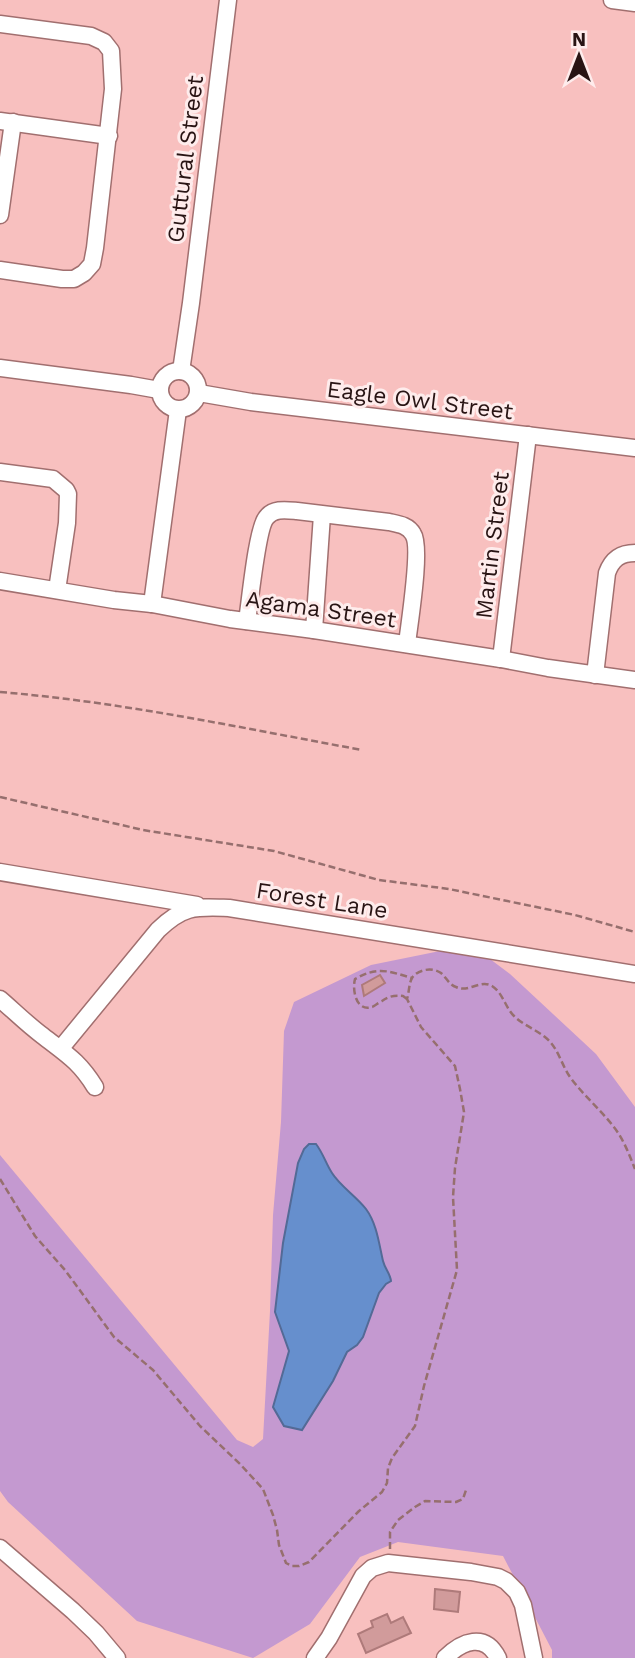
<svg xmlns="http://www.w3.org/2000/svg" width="635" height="1658" viewBox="0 0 635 1658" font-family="'Work Sans',sans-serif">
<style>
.green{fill:#c499d0}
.water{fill:#668fcd;stroke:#536a96;stroke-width:2}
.building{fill:#d19b9b;stroke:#ae7a7a;stroke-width:2}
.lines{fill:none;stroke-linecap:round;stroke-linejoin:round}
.street-casing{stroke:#a16f6f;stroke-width:19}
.path{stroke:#966f6e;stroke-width:2.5;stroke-dasharray:7 3.5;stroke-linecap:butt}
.street{stroke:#fff;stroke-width:16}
.labels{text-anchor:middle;stroke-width:6;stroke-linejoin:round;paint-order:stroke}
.street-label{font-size:23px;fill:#281414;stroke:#feecec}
</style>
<rect width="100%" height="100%" fill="#f8c0bf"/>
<path class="green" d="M 445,950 L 486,956 L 510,974 L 596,1054 L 635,1107 L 635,1658 L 552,1658 L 552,1650 L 503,1556 L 398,1542 L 360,1557 L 310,1624 L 253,1658 L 137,1621 L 8,1502 L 0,1491 L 0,1155 L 237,1440 L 253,1447 L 263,1439 L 270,1311 L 273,1215 L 281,1122 L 284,1031 L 294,1002 L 371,965 Z"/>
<path class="water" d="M 309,1144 L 316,1144 C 323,1153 326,1164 332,1173 C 340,1186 356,1196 366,1209 C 377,1224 379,1244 383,1261 C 385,1269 390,1273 391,1281 L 386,1284 L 379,1293 L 363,1337 L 357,1345 L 347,1352 L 333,1381 L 302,1430 L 284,1426 L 273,1407 L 289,1351 L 275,1312 L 283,1243 L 298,1163 L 304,1149 Z"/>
<g class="building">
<path d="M 380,975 L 385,983 L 364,996 L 362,985 Z"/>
<path d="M 435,1589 L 460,1592 L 458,1612 L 434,1609 Z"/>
<path d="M 387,1614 L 391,1623 L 403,1617 L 411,1633 L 366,1653 L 358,1634 L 373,1627 L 371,1621 Z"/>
</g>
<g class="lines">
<g class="street-casing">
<g id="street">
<path d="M 612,0 L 635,3"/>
<path d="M 0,24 L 91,36 L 104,42 L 111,51 L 113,89 L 95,248 L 92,264 L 84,273 L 74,279 L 62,279 L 0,270"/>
<path d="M 0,121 L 109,136"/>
<path d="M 0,215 L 13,122"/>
<path d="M 0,368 L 131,385 L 159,390"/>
<circle cx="179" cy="390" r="19"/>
<path d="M 181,371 L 191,303 L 228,0"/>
<path d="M 199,393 L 251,402 L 635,448"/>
<path d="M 0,472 L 53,479 L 66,490 L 68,494 L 67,523 L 57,590"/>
<path d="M 0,581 L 114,600 L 152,604 L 230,619 L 314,630 L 501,659 L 548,668 L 635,680"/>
<path d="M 152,604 L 178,410"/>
<path d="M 247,621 C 250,602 257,529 266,518 C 273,508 286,510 297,511 L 389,522 C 398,524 408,525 413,534 C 422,547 409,625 407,644"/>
<path d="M 314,630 L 322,515"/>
<path d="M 501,659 L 528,435"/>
<path d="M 595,675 L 607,573 C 612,559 620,553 635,553"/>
<path d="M 0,872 L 197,905"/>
<path d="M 0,999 C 14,1011 28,1025 43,1036 C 66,1054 79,1061 95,1087"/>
<path d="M 61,1048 L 158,930 C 184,905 196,907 229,908 L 635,974"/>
<path d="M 0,1548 L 73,1611 L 96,1633 L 117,1658"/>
<path d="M 315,1658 L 329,1638 L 363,1576 L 372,1568 L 388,1563 L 471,1572 L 498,1577 L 506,1581 L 517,1592 L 523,1605 L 534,1658"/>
<path d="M 445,1658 C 462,1641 485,1632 498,1658"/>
</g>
</g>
<g class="path">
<path d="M 0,692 C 122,702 242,728 362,750"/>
<path d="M 0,797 L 143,830 L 274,851 L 379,880 L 449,889 L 575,915 L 635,932"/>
<path d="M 407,999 L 403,996 C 395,995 389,996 382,1001 C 381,1001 373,1007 372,1007 C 356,1012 352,990 355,979 C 378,966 388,971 412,978"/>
<path d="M 0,1179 L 35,1236 L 65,1270 L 114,1337 L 153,1370 L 200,1426 L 240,1464 L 263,1489 L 273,1515 L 277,1530 L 279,1545 L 286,1563 L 292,1566 L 299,1566 L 309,1562 L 359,1511 L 382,1492 L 387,1483 L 388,1468 L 392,1458 L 415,1426 L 424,1386 L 457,1270 L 453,1197 L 455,1168 L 464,1112 L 460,1089 L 455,1066 L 421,1027 L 407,999 C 409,993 409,983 412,978 C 418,969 433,967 441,973 C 446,977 449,985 456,987 C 469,993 480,979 492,986 C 503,993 505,1007 514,1016 C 523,1025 535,1029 545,1037 C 558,1047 561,1064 570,1077 C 583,1095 600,1109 613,1126 C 623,1138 629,1154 635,1169"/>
<path d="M 390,1549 L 390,1532 L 398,1520 L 415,1507 L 425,1501 L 456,1502 L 463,1499 L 466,1490"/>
</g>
<use href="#street" class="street"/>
</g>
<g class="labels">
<g class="street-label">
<text transform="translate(185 159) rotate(-83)" y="8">Guttural Street</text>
<text transform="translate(420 400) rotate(7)" y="8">Eagle Owl Street</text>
<text transform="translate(492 545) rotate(-83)" y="8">Martin Street</text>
<text transform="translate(321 609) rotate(8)" y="8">Agama Street</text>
<text transform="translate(322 900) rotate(9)" y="8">Forest Lane</text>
</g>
</g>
<g transform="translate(579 56)" stroke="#feecec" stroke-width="5" paint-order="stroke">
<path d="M0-5L12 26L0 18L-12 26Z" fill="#281414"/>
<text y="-10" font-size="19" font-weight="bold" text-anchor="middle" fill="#281414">N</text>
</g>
</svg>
